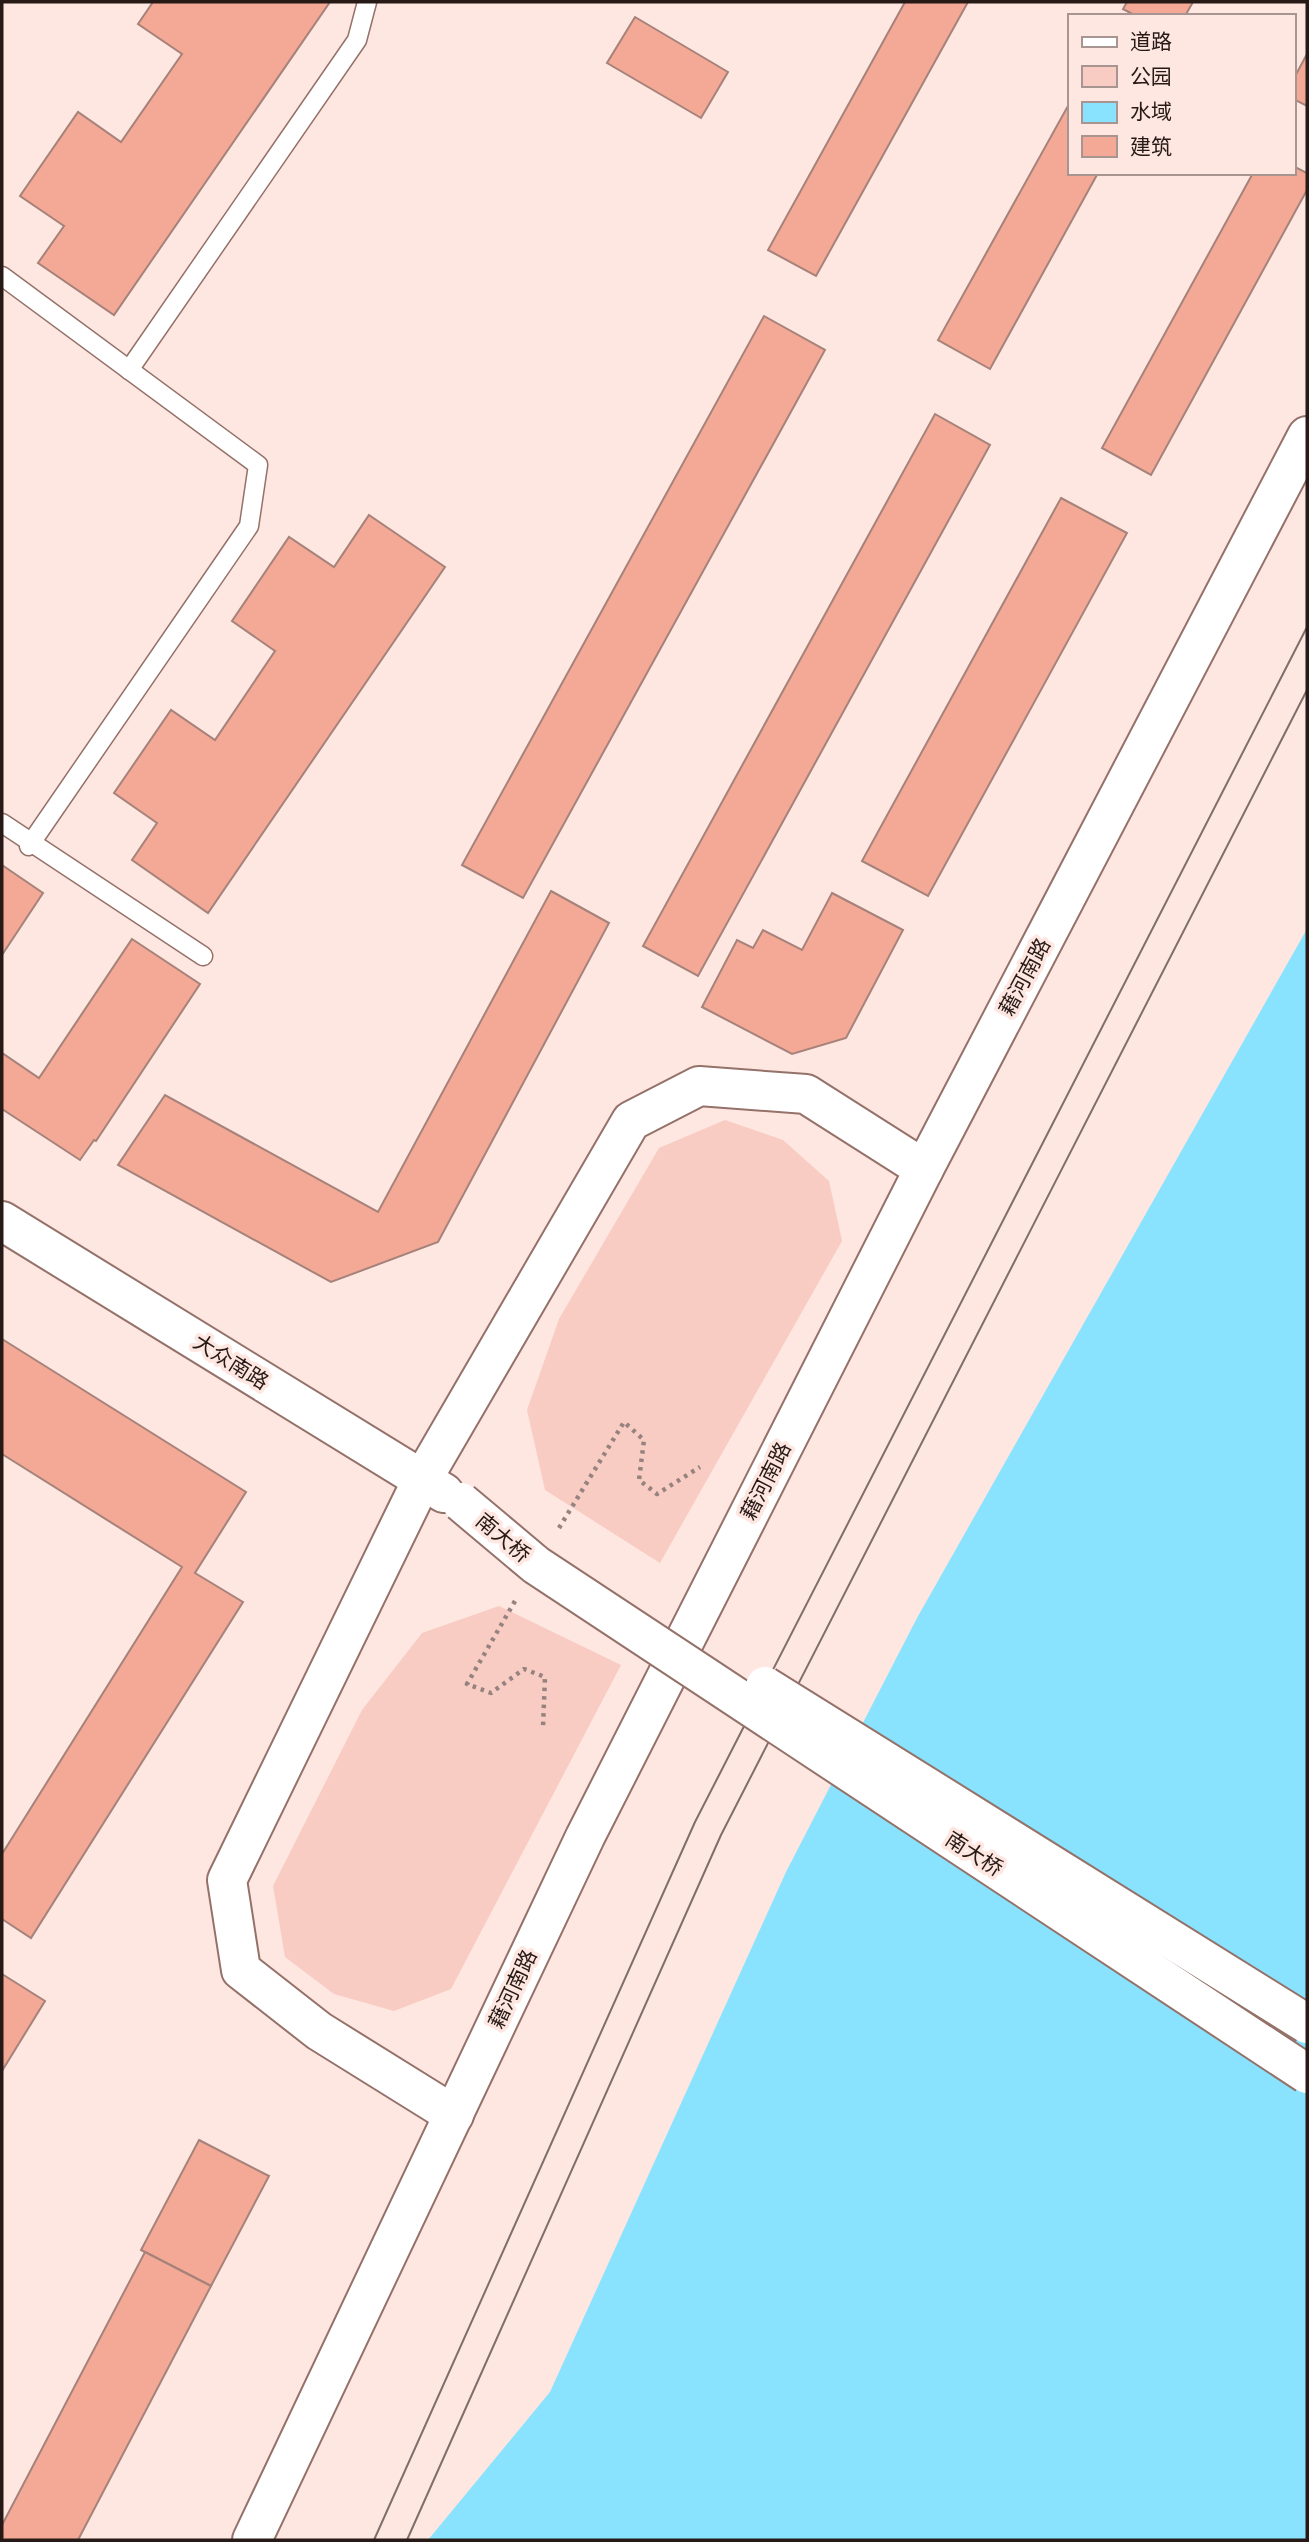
<svg xmlns="http://www.w3.org/2000/svg" width="1309" height="2542" viewBox="0 0 1309 2542" font-family="Roboto,'Noto Sans SC',sans-serif">
<style>
.green{fill:#f8ccc2}
.water{fill:#89e3fe}
.building{fill:#f4a896;stroke:#a5827a;stroke-width:2}
.lines{fill:none;stroke-linecap:round;stroke-linejoin:round}
.lane-casing{stroke:#947169;stroke-width:21}
.secondary-casing{stroke:#947169;stroke-width:42}
.path{stroke:#96837f;stroke-width:4.5;stroke-dasharray:3.5 5;stroke-linecap:butt}
.lane{stroke:#fff;stroke-width:18}
.secondary{stroke:#fff;stroke-width:38}
.tram{stroke:#7f6e6a;stroke-width:2}
.secondary-bridge-casing{stroke:#947169;stroke-width:42;stroke-linecap:butt}
.secondary-bridge{stroke:#fff;stroke-width:38}
.labels{text-anchor:middle;stroke-width:7;stroke-linejoin:round;paint-order:stroke}
.street-label{font-size:21px;fill:#271a16;stroke:#fee6e1}
</style>
<rect width="100%" height="100%" fill="#fee6e1"/>
<g class="green">
<path d="M 725,1120 L 783,1140 L 829,1181 L 842,1241 L 660,1563 L 545,1490 L 527,1410 L 559,1319 L 659,1148 Z"/>
<path d="M 499,1606 L 621,1665 L 451,1989 L 394,2011 L 334,1994 L 285,1957 L 273,1886 L 362,1710 L 422,1633 Z"/>
</g>
<path class="water" d="M 1307,929 L 1307,2540 L 428,2540 L 550,2392 L 786,1872 L 917,1618 Z"/>
<g class="building">
<path d="M 153,2 L 330,2 L 114,315 L 38,263 L 64,226 L 20,196 L 78,112 L 121,142 L 182,54 L 138,24 Z"/>
<path d="M 905,2 L 968,2 L 816,276 L 768,250 Z"/>
<path d="M 1127,2 L 1193,2 L 1185,16 L 1136,16 L 1123,9 Z"/>
<path d="M 635,17 L 728,72 L 701,118 L 607,63 Z"/>
<path d="M 1307,54 L 1307,106 L 1293,99 L 1293,80 Z"/>
<path d="M 1069,104 L 1069,173 L 1098,173 L 990,369 L 938,340 Z"/>
<path d="M 1293,166 L 1307,173 L 1307,190 L 1151,475 L 1102,448 L 1253,173 L 1293,173 Z"/>
<path d="M 764,316 L 825,350 L 523,898 L 462,865 Z"/>
<path d="M 935,414 L 990,445 L 698,976 L 643,946 Z"/>
<path d="M 1061,498 L 1127,533 L 928,896 L 862,861 Z"/>
<path d="M 369,515 L 445,567 L 208,913 L 132,860 L 157,823 L 114,793 L 171,710 L 215,740 L 275,651 L 232,621 L 289,537 L 334,567 Z"/>
<path d="M 2,865 L 43,893 L 2,955 Z"/>
<path d="M 551,891 L 609,923 L 438,1242 L 331,1282 L 118,1165 L 165,1095 L 378,1212 Z"/>
<path d="M 832,893 L 903,930 L 846,1038 L 792,1054 L 702,1007 L 737,940 L 753,948 L 763,930 L 802,950 Z"/>
<path d="M 132,939 L 200,984 L 96,1141 L 94,1140 L 80,1160 L 2,1109 L 2,1053 L 39,1078 Z"/>
<path d="M 2,1339 L 246,1492 L 195,1573 L 243,1602 L 31,1938 L 2,1919 L 2,1854 L 182,1567 L 2,1454 Z"/>
<path d="M 2,1974 L 45,2001 L 2,2071 Z"/>
<path d="M 199,2140 L 269,2176 L 211,2286 L 141,2250 Z"/>
<path d="M 145,2252 L 211,2286 L 78,2540 L 2,2540 L 2,2525 Z"/>
</g>
<g class="lines">
<g class="lane-casing">
<g id="lane">
<path d="M 2,276 L 258,465 L 249,526 L 29,846"/>
<path d="M 129,370 L 357,40 L 367,2"/>
<path d="M 2,823 L 203,956"/>
</g>
</g>
<g class="secondary-casing">
<g id="secondary">
<path d="M 2,1221 L 444,1493"/>
<path d="M 454,2115 L 319,2031 L 241,1970 L 227,1880 L 422,1480 L 631,1121 L 699,1086 L 806,1094 L 924,1169"/>
<path d="M 252,2540 L 585,1837 L 924,1169 L 1307,436"/>
</g>
</g>
<g class="path">
<path d="M 559,1528 L 624,1422 L 644,1440 L 639,1480 L 657,1494 L 700,1467"/>
<path d="M 515,1601 L 467,1684 L 491,1693 L 524,1669 L 545,1677 L 543,1727"/>
</g>
<use href="#lane" class="lane"/>
<use href="#secondary" class="secondary"/>
<g class="tram">
<path d="M 374,2540 L 695,1822 L 1307,627"/>
<path d="M 407,2540 L 721,1835 L 1307,690"/>
</g>
<g class="secondary-bridge-casing">
<g id="secondary-bridge">
<path d="M 461,1502 L 536,1565 L 1307,2074"/>
<path d="M 765,1686 L 1307,2024"/>
</g>
</g>
<use href="#secondary-bridge" class="secondary-bridge"/>
</g>
<g class="labels">
<g class="street-label">
<text transform="translate(1025 977) rotate(-62)" y="7">藉河南路</text>
<text transform="translate(231 1362) rotate(32)" y="7">大众南路</text>
<text transform="translate(766 1481) rotate(-63)" y="7">藉河南路</text>
<text transform="translate(503 1538) rotate(40)" y="7">南大桥</text>
<text transform="translate(974 1854) rotate(33)" y="7">南大桥</text>
<text transform="translate(513 1989) rotate(-65)" y="7">藉河南路</text>
</g>
</g>
<rect width="1309" height="2542" fill="none" stroke="#271a16" stroke-width="7"/>
<rect x="1068" y="14" width="228" height="161" fill="#fee6e1" stroke="#a89490" stroke-width="2"/>
<rect x="1082" y="37" width="35" height="10" fill="#ffffff" stroke="#a89490" stroke-width="2"/>
<text x="1130" y="49" font-size="21" fill="#271a16">道路</text>
<rect x="1082" y="66" width="35" height="21" fill="#f8ccc2" stroke="#a89490" stroke-width="2"/>
<text x="1130" y="84" font-size="21" fill="#271a16">公园</text>
<rect x="1082" y="102" width="35" height="21" fill="#89e3fe" stroke="#a89490" stroke-width="2"/>
<text x="1130" y="119" font-size="21" fill="#271a16">水域</text>
<rect x="1082" y="136" width="35" height="21" fill="#f4a896" stroke="#a89490" stroke-width="2"/>
<text x="1130" y="154" font-size="21" fill="#271a16">建筑</text>
</svg>
